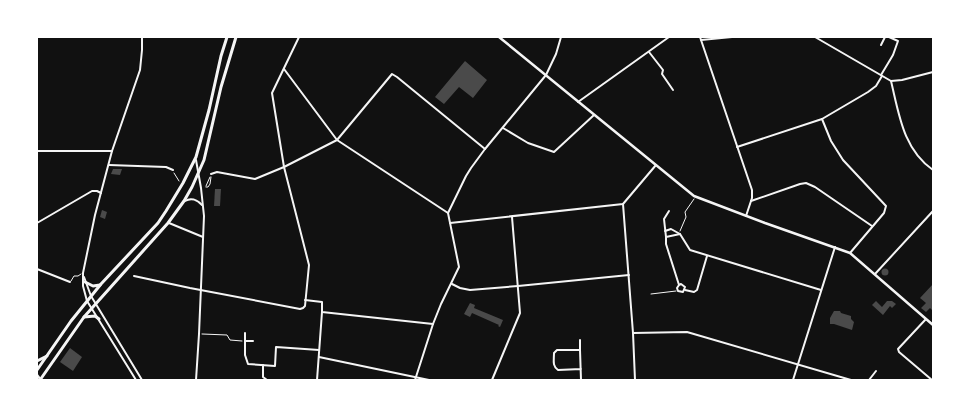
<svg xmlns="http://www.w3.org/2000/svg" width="970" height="417" viewBox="0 0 970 417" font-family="'DM Sans',sans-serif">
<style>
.building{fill:#4a4a4a}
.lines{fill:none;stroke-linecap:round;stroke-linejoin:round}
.path{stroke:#f5f5f5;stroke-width:1}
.minor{stroke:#f5f5f5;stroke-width:2}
.secondary{stroke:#f5f5f5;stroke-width:2.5}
.primary{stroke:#f5f5f5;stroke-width:3}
</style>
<rect width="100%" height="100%" fill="#111"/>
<g class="building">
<path d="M 465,61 L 487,80 L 473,98 L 459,87 L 444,104 L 435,97 Z"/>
<path d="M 113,169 L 122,169 L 120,175 L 111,174 Z"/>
<path d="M 215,189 L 221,189 L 220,206 L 214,206 Z"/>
<path d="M 102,210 L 107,212 L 105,219 L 100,217 Z"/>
<circle cx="885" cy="272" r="3.5"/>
<path d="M 933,284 L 933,311 L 930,308 L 926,312 L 921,308 L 926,303 L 920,298 Z"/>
<path d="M 876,301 L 882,307 L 887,301 L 892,301 L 896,304 L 892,308 L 890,306 L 883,315 L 872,305 Z"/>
<path d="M 470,303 L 475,305 L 474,308 L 503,320 L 500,327 L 498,326 L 499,325 L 472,313 L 470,317 L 464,314 Z"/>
<path d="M 834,311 L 840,311 L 841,313 L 851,316 L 851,319 L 854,322 L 852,330 L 834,324 L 830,324 L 830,318 Z"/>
<path d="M 70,348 L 82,357 L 73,371 L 60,362 Z"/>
</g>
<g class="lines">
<g class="path">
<path d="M 174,173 L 179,181"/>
<path d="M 206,186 L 210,177"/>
<path d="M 206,187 L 208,187 L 210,184 L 211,177"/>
<path d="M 680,231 L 686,217 L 685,212 L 694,199"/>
<path d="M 71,281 L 74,276 L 78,276 L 81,274"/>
<path d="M 651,294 L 676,291"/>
<path d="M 202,334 L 227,335 L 230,340 L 242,341"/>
</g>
<g class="minor">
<path d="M 700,37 L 752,190 L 752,198 L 746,216"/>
<path d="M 815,37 L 891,81 L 902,80 L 933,72"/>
<path d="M 701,40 L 732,37"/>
<path d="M 881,45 L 885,37"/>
<path d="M 649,52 L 663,70 L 662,74 L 673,90"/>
<path d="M 284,69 L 337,140 L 448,213 L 459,267 L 441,304 L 433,324 L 415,380"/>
<path d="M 881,75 L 893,55 L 898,41 L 889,37"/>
<path d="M 891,81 C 899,114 903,149 933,170"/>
<path d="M 578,102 L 669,37"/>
<path d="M 822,119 L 831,141 L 843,160 L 886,206 L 884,213 L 850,253"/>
<path d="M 503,128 L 528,143 L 554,152 L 594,115"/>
<path d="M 737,147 L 822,119 L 868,92 L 876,86 L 882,76"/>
<path d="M 37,151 L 112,151"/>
<path d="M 109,165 L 166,167 L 173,170"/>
<path d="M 211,174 L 217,172 L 255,179 L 284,167 L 337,140 L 392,74 L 397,77 L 485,149"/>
<path d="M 185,201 C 192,197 197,200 202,205"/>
<path d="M 751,201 L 800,184 L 806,183 L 815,187 L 872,226"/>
<path d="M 623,204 L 633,333 L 635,380"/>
<path d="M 448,213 L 466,176 L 471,168 L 485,149 L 546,75 L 556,54 L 561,37"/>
<path d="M 37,223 L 92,191 L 97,191 L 101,193"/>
<path d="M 169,223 L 203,237"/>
<path d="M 450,223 L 623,204 L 656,165"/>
<path d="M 665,231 L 671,229 L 680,234"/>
<path d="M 666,237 L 664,219 L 669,211"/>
<path d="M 37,269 L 70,282"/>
<path d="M 875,274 L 933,211"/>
<path d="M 134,276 L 190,288 L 300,309 L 303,308 L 305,306 L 309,265 L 284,167 L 272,93 L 299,37"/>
<path d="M 84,277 L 91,296 L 142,380"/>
<path d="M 452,284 L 460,288 L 470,290 L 518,286 L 629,275"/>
<path d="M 679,285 L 681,284 L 685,287 L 683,292 L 678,291 L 677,288 L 679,285 L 666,244 L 666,237 L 680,234 L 690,250 L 821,290"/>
<path d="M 685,290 L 694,292 L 697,290 L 707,256"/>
<path d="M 305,300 L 322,302 L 322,312 L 433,324"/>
<path d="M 926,319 L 898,349 L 899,352 L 932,380"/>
<path d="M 245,333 L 245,355 L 248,364 L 275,366 L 276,347 L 319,350"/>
<path d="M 633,333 L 687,332 L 851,380"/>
<path d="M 580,340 L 580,350"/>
<path d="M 245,341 L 253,341"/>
<path d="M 319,357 L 429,380"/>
<path d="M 263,365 L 263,377 L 267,380"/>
<path d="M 581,369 L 558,370 C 552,366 554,360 554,353 L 557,350 L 580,350 L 581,380"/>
<path d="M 136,380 L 87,301 L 83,286 L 83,273 L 95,215 L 112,151 L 140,70 L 142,50 L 142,37"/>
<path d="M 196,380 L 199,334 L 204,216 L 201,188 L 196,160"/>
<path d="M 317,380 L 322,312"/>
<path d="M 492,380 L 520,313 L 512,217"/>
<path d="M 793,380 L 835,247"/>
<path d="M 869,380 L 876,371"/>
</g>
<g class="secondary">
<path d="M 499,37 L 694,196 L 765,223 L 850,253 L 933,325"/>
<path d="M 37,375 L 40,379"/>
</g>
<g class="primary">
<path d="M 85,282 L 93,286 L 100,285"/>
<path d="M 84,317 L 95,316 L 99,319"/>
<path d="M 37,361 L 47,356"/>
<path d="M 37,370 L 71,321 L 101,284 L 158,223 L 166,211 L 183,183 L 196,157 L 209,110 L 221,56 L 227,37"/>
<path d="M 40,380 L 84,317 L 168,223 L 184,201 L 192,187 L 204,160 L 221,87 L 236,37"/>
</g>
</g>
<rect width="970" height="417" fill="none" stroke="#ffffff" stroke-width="76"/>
</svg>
